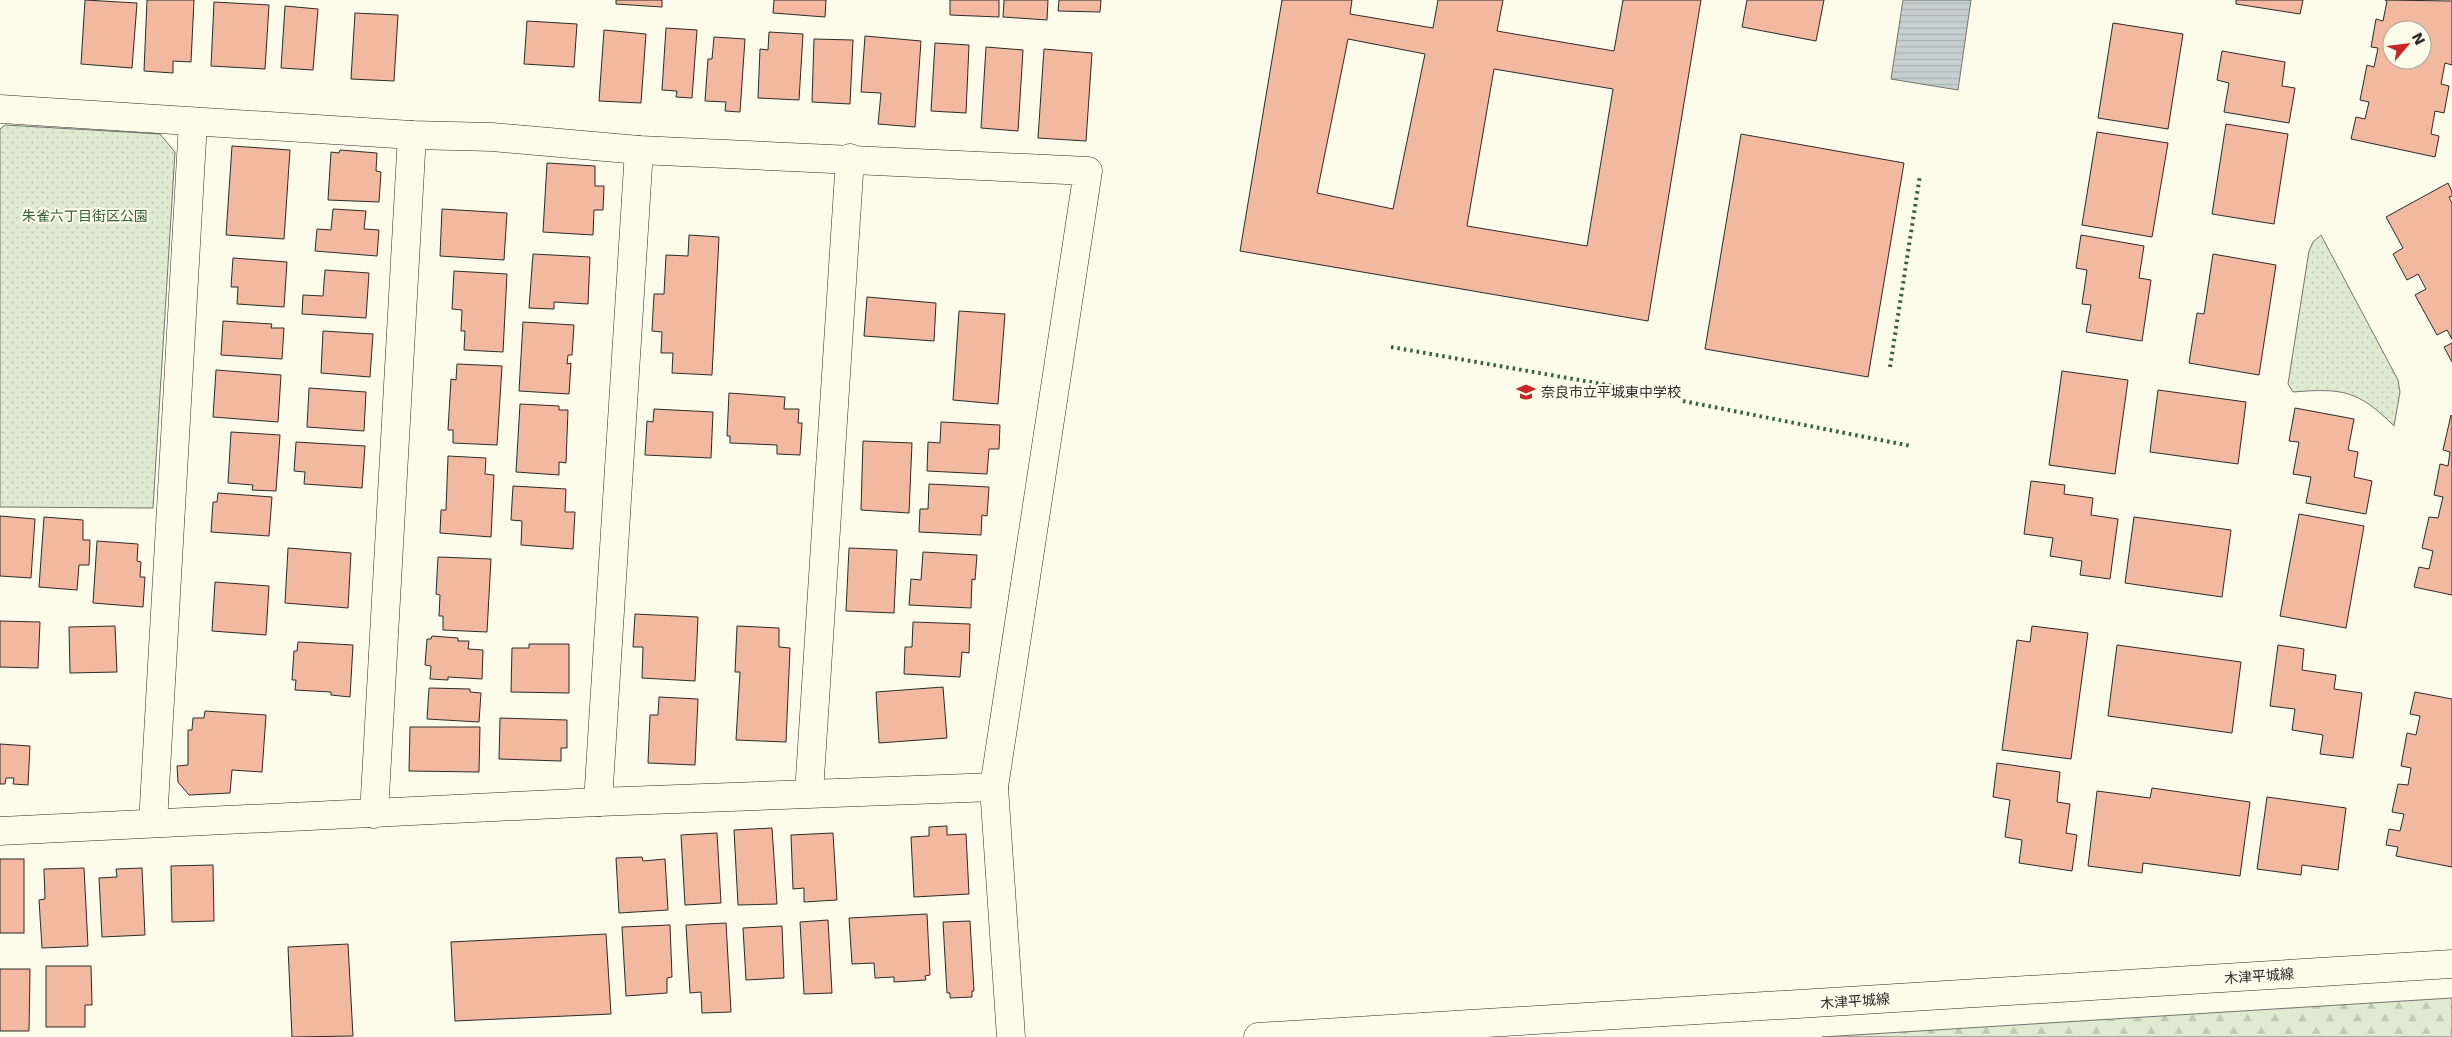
<svg xmlns="http://www.w3.org/2000/svg" width="2452" height="1037" viewBox="0 0 2452 1037" font-family="'DejaVu Sans','Noto Sans JP',sans-serif">
<style>
.forest{fill:url(#forest-firs);stroke:#74746e}
.park{fill:url(#park-dots);stroke:#74746e}
.water{fill:url(#water-rules);stroke:#74746e}
.building{fill:#f2b8a0;stroke:#2b2b2b;fill-rule:evenodd}
.lines{fill:none;stroke-linecap:round;stroke-linejoin:round}
.minor-casing{stroke:#2b2b2b;stroke-width:29}
.secondary-casing{stroke:#2b2b2b;stroke-width:29}
.minor{stroke:#fdfbea;stroke-width:28}
.secondary{stroke:#fdfbea;stroke-width:28}
.hedge{stroke:#34623c;stroke-width:4;stroke-dasharray:2.5 4;stroke-linecap:butt}
.labels{text-anchor:middle;stroke-width:4;stroke-linejoin:round;paint-order:stroke}
.park-label{font-size:14px;fill:#34623c;stroke:#fdfbea}
.poi-label{font-size:14px;fill:#2b2b2b;stroke:#fdfbea;text-anchor:start}
.street-label{font-size:14px;fill:#2b2b2b;stroke:#fdfbea}
</style>
<defs>
<pattern id="forest-firs" width="22" height="20" patternUnits="userSpaceOnUse" patternTransform="scale(1.25)"><rect width="22" height="20" fill="#deebd1"/><path d="M5 1l3.5 6h-7zM16 11l3.5 6h-7z" fill="#bfcab4"/></pattern>
<pattern id="park-dots" width="8" height="8" patternUnits="userSpaceOnUse" patternTransform="scale(1.25)"><rect width="8" height="8" fill="#deebd1"/><path d="M2 2h.1M6 6h.1" fill="none" stroke="#bfcab4" stroke-width="1.8" stroke-linecap="round"/></pattern>
<pattern id="water-rules" width="6" height="5" patternUnits="userSpaceOnUse" patternTransform="scale(1.25)"><rect width="6" height="5" fill="#c7d0d0"/><path d="M0 2.5h6" fill="none" stroke="#abb3b3"/></pattern>
</defs>
<rect width="100%" height="100%" fill="#fdfbea"/>
<path class="forest" d="M 2452,998 L 2452,1037 L 1822,1037 Z"/>
<g class="park">
<path d="M 5,125 L 160,134 L 175,152 L 153,508 L 0,507 L 0,129 Z"/>
<path d="M 2321,235 L 2398,380 L 2400,392 L 2394,426 C 2358,390 2342,388 2293,392 L 2288,384 L 2309,251 L 2313,242 Z"/>
</g>
<path class="water" d="M 1903,0 L 1971,0 L 1958,90 L 1891,79 Z"/>
<g class="building">
<path d="M 85,0 L 137,3 L 132,68 L 81,64 Z"/>
<path d="M 147,0 L 194,0 L 191,62 L 173,61 L 173,73 L 144,71 Z"/>
<path d="M 616,0 L 662,0 L 662,7 L 616,4 Z"/>
<path d="M 774,0 L 826,0 L 825,17 L 773,13 Z"/>
<path d="M 950,0 L 999,0 L 999,17 L 950,15 Z"/>
<path d="M 1004,0 L 1048,0 L 1047,20 L 1003,17 Z"/>
<path d="M 1059,0 L 1101,0 L 1100,12 L 1058,11 Z"/>
<path d="M 1282,0 L 1352,0 L 1350,14 L 1433,28 L 1438,0 L 1503,0 L 1497,31 L 1614,51 L 1623,0 L 1701,0 L 1648,321 L 1240,251 ZM 1348,39 L 1425,54 L 1393,209 L 1317,193 ZM 1494,69 L 1613,89 L 1587,246 L 1467,226 Z"/>
<path d="M 1747,0 L 1824,0 L 1816,41 L 1742,27 Z"/>
<path d="M 2236,0 L 2303,0 L 2300,14 L 2236,4 Z"/>
<path d="M 2385,0 L 2452,1 L 2452,65 L 2445,63 L 2441,84 L 2449,86 L 2444,113 L 2435,111 L 2431,134 L 2439,136 L 2435,157 L 2351,139 L 2356,117 L 2365,119 L 2369,102 L 2360,100 L 2367,65 L 2374,67 L 2378,48 L 2371,47 L 2376,19 L 2383,21 L 2387,1 ZM 2392,30 L 2422,30 L 2422,60 L 2392,60 Z"/>
<path d="M 214,2 L 269,5 L 265,69 L 211,66 Z"/>
<path d="M 285,6 L 318,9 L 313,70 L 281,68 Z"/>
<path d="M 355,13 L 398,15 L 394,81 L 351,79 Z"/>
<path d="M 527,21 L 577,24 L 574,67 L 524,64 Z"/>
<path d="M 2113,23 L 2183,34 L 2168,129 L 2098,118 Z"/>
<path d="M 666,28 L 697,30 L 692,98 L 676,97 L 677,91 L 662,90 Z"/>
<path d="M 604,30 L 646,34 L 641,103 L 599,101 Z"/>
<path d="M 769,32 L 803,34 L 799,100 L 758,98 L 760,49 L 768,50 Z"/>
<path d="M 865,36 L 921,41 L 915,127 L 878,124 L 881,93 L 861,92 Z"/>
<path d="M 714,37 L 745,39 L 740,112 L 725,111 L 726,102 L 705,101 L 708,59 L 712,59 Z"/>
<path d="M 814,39 L 853,40 L 850,104 L 812,102 Z"/>
<path d="M 935,43 L 969,45 L 966,113 L 931,111 Z"/>
<path d="M 986,47 L 1023,50 L 1018,131 L 981,128 Z"/>
<path d="M 1044,49 L 1092,53 L 1086,141 L 1038,138 Z"/>
<path d="M 2222,51 L 2285,62 L 2282,86 L 2295,88 L 2289,123 L 2224,112 L 2229,83 L 2217,80 Z"/>
<path d="M 2226,124 L 2288,134 L 2274,224 L 2212,214 Z"/>
<path d="M 2097,132 L 2168,143 L 2152,237 L 2082,225 Z"/>
<path d="M 1741,134 L 1904,163 L 1868,377 L 1705,349 Z"/>
<path d="M 232,146 L 290,150 L 284,239 L 226,235 Z"/>
<path d="M 340,150 L 377,153 L 376,171 L 381,172 L 379,202 L 328,200 L 331,152 L 339,153 Z"/>
<path d="M 547,163 L 595,166 L 595,186 L 604,186 L 603,210 L 594,210 L 593,235 L 543,232 Z"/>
<path d="M 2448,183 L 2452,192 L 2452,196 L 2449,197 L 2452,203 L 2452,339 L 2447,330 L 2437,335 L 2415,295 L 2426,289 L 2418,274 L 2407,280 L 2393,254 L 2403,248 L 2386,217 Z"/>
<path d="M 333,209 L 366,211 L 364,229 L 379,230 L 377,256 L 315,251 L 317,229 L 331,230 Z"/>
<path d="M 442,209 L 507,213 L 504,260 L 440,256 Z"/>
<path d="M 689,235 L 719,237 L 712,375 L 672,373 L 673,353 L 661,353 L 662,332 L 652,331 L 654,294 L 664,294 L 666,255 L 688,256 Z"/>
<path d="M 2081,235 L 2144,246 L 2139,278 L 2151,280 L 2142,341 L 2086,332 L 2091,305 L 2082,304 L 2087,270 L 2076,268 Z"/>
<path d="M 533,254 L 590,257 L 588,304 L 554,302 L 554,309 L 529,308 Z"/>
<path d="M 2213,254 L 2276,265 L 2259,375 L 2189,363 L 2197,313 L 2204,314 Z"/>
<path d="M 233,258 L 287,262 L 284,307 L 237,304 L 238,287 L 231,287 Z"/>
<path d="M 325,270 L 369,273 L 366,318 L 302,314 L 303,295 L 323,296 Z"/>
<path d="M 454,271 L 507,274 L 503,352 L 464,350 L 465,331 L 461,331 L 462,310 L 452,309 Z"/>
<path d="M 867,297 L 936,303 L 934,341 L 864,336 Z"/>
<path d="M 959,311 L 1005,314 L 998,404 L 953,400 Z"/>
<path d="M 223,321 L 272,324 L 271,328 L 284,328 L 282,359 L 221,355 Z"/>
<path d="M 523,322 L 574,325 L 572,355 L 568,355 L 567,364 L 571,363 L 569,394 L 519,391 Z"/>
<path d="M 323,331 L 373,334 L 370,377 L 321,373 Z"/>
<path d="M 2452,343 L 2452,362 L 2444,347 Z"/>
<path d="M 457,364 L 502,366 L 497,445 L 453,443 L 453,430 L 448,430 L 451,379 L 456,380 Z"/>
<path d="M 216,370 L 281,375 L 278,422 L 213,417 Z"/>
<path d="M 2062,371 L 2128,380 L 2115,474 L 2049,465 Z"/>
<path d="M 309,388 L 366,392 L 364,431 L 307,427 Z"/>
<path d="M 2158,390 L 2246,402 L 2238,464 L 2150,452 Z"/>
<path d="M 729,393 L 785,397 L 784,409 L 799,409 L 798,423 L 802,423 L 800,455 L 777,454 L 777,445 L 730,443 L 730,436 L 727,436 Z"/>
<path d="M 520,404 L 559,406 L 559,410 L 568,410 L 566,463 L 559,462 L 559,475 L 516,472 Z"/>
<path d="M 2295,408 L 2354,419 L 2348,450 L 2358,452 L 2354,477 L 2372,481 L 2366,514 L 2306,503 L 2311,477 L 2293,474 L 2299,442 L 2289,441 Z"/>
<path d="M 654,409 L 713,412 L 711,458 L 645,455 L 647,421 L 653,422 Z"/>
<path d="M 2451,415 L 2452,416 L 2452,595 L 2414,587 L 2419,567 L 2429,569 L 2433,551 L 2422,548 L 2429,517 L 2438,518 L 2443,497 L 2434,495 L 2440,464 L 2448,466 L 2450,452 L 2443,450 Z"/>
<path d="M 941,422 L 1000,425 L 999,449 L 989,449 L 987,474 L 927,471 L 928,442 L 940,443 Z"/>
<path d="M 231,432 L 280,435 L 276,491 L 252,490 L 253,485 L 228,483 Z"/>
<path d="M 863,441 L 912,443 L 909,513 L 861,510 Z"/>
<path d="M 296,442 L 365,446 L 362,488 L 304,484 L 305,472 L 294,471 Z"/>
<path d="M 448,456 L 486,458 L 485,474 L 494,475 L 491,537 L 440,533 L 441,510 L 446,510 Z"/>
<path d="M 2031,481 L 2065,485 L 2064,494 L 2093,498 L 2091,515 L 2118,519 L 2110,579 L 2080,575 L 2082,561 L 2050,556 L 2053,538 L 2024,534 Z"/>
<path d="M 929,484 L 989,487 L 987,516 L 982,515 L 981,535 L 919,532 L 920,509 L 928,509 Z"/>
<path d="M 513,486 L 566,489 L 565,512 L 575,512 L 573,549 L 521,545 L 522,521 L 511,520 Z"/>
<path d="M 218,493 L 272,497 L 269,536 L 211,532 L 213,502 L 217,502 Z"/>
<path d="M 2299,514 L 2364,526 L 2346,628 L 2280,616 Z"/>
<path d="M 0,516 L 35,519 L 31,578 L 0,576 Z"/>
<path d="M 44,517 L 83,520 L 83,540 L 90,540 L 89,565 L 79,565 L 77,590 L 39,587 Z"/>
<path d="M 2134,517 L 2231,530 L 2222,597 L 2125,583 Z"/>
<path d="M 97,541 L 138,544 L 137,561 L 141,562 L 140,577 L 145,577 L 143,607 L 93,603 Z"/>
<path d="M 288,548 L 351,553 L 348,608 L 285,603 Z"/>
<path d="M 849,548 L 897,550 L 894,613 L 846,611 Z"/>
<path d="M 923,552 L 977,555 L 975,580 L 972,579 L 971,608 L 909,605 L 911,579 L 921,580 Z"/>
<path d="M 438,557 L 491,559 L 487,632 L 443,630 L 443,616 L 439,616 L 440,595 L 436,594 Z"/>
<path d="M 215,582 L 269,586 L 266,635 L 212,631 Z"/>
<path d="M 635,614 L 698,617 L 695,681 L 642,678 L 643,647 L 633,647 Z"/>
<path d="M 0,621 L 40,622 L 38,668 L 0,667 Z"/>
<path d="M 913,622 L 970,624 L 969,653 L 962,652 L 960,677 L 904,674 L 905,647 L 912,647 Z"/>
<path d="M 115,626 L 117,672 L 70,673 L 69,627 Z"/>
<path d="M 737,626 L 779,628 L 779,647 L 790,648 L 786,742 L 736,740 L 740,672 L 735,672 Z"/>
<path d="M 2032,626 L 2088,633 L 2071,759 L 2002,750 L 2017,640 L 2030,642 Z"/>
<path d="M 432,636 L 458,638 L 458,641 L 469,641 L 468,649 L 483,650 L 482,679 L 448,677 L 448,680 L 430,679 L 431,666 L 425,665 L 427,639 L 431,639 Z"/>
<path d="M 298,642 L 353,645 L 350,697 L 331,695 L 331,692 L 295,690 L 296,680 L 292,680 L 294,651 L 297,651 Z"/>
<path d="M 529,644 L 569,644 L 569,693 L 511,692 L 512,648 L 529,648 Z"/>
<path d="M 2117,645 L 2241,662 L 2232,733 L 2108,716 Z"/>
<path d="M 2278,645 L 2304,649 L 2302,670 L 2336,675 L 2334,689 L 2362,693 L 2353,758 L 2320,754 L 2323,735 L 2292,730 L 2295,709 L 2270,706 Z"/>
<path d="M 943,687 L 947,738 L 879,743 L 876,692 Z"/>
<path d="M 429,688 L 470,689 L 470,692 L 481,693 L 479,722 L 427,719 Z"/>
<path d="M 2415,692 L 2452,699 L 2452,867 L 2396,856 L 2398,847 L 2386,845 L 2389,829 L 2400,831 L 2404,814 L 2392,812 L 2398,784 L 2408,785 L 2411,768 L 2401,766 L 2407,733 L 2416,735 L 2420,716 L 2410,714 Z"/>
<path d="M 659,697 L 698,699 L 695,765 L 648,763 L 650,715 L 658,715 Z"/>
<path d="M 205,711 L 266,715 L 262,772 L 232,770 L 230,793 L 189,795 L 178,782 L 177,766 L 188,765 L 188,730 L 192,730 L 193,718 L 204,718 Z"/>
<path d="M 500,718 L 567,720 L 567,748 L 561,748 L 561,761 L 499,759 Z"/>
<path d="M 410,727 L 480,727 L 479,772 L 409,771 Z"/>
<path d="M 0,744 L 30,746 L 28,785 L 13,784 L 14,778 L 6,778 L 5,784 L 0,784 Z"/>
<path d="M 1997,763 L 2060,772 L 2057,802 L 2070,804 L 2066,833 L 2077,835 L 2072,871 L 2019,863 L 2022,840 L 2005,837 L 2010,800 L 1993,797 Z"/>
<path d="M 2152,788 L 2250,802 L 2240,876 L 2143,863 L 2142,873 L 2088,866 L 2097,791 L 2150,798 Z"/>
<path d="M 2267,797 L 2346,808 L 2338,870 L 2302,865 L 2301,875 L 2257,869 Z"/>
<path d="M 947,826 L 947,835 L 966,834 L 969,894 L 914,897 L 911,837 L 929,836 L 929,827 Z"/>
<path d="M 772,828 L 777,904 L 738,905 L 734,830 Z"/>
<path d="M 717,833 L 721,903 L 685,905 L 681,835 Z"/>
<path d="M 833,833 L 837,900 L 804,902 L 804,888 L 793,889 L 791,835 Z"/>
<path d="M 642,857 L 643,861 L 665,859 L 668,910 L 619,913 L 616,858 Z"/>
<rect x="0" y="859" width="24" height="74"/>
<path d="M 213,865 L 214,921 L 172,922 L 171,866 Z"/>
<path d="M 84,868 L 88,946 L 42,948 L 39,900 L 45,899 L 44,869 Z"/>
<path d="M 142,868 L 145,935 L 102,937 L 99,878 L 117,877 L 116,869 Z"/>
<path d="M 927,914 L 930,975 L 925,976 L 926,980 L 894,982 L 894,977 L 875,978 L 874,963 L 852,964 L 849,918 Z"/>
<path d="M 828,920 L 832,993 L 804,994 L 800,922 Z"/>
<path d="M 970,921 L 974,991 L 972,991 L 972,997 L 950,998 L 950,993 L 947,993 L 943,922 Z"/>
<path d="M 726,923 L 731,1012 L 702,1013 L 701,992 L 690,993 L 686,925 Z"/>
<path d="M 670,925 L 672,977 L 667,978 L 667,993 L 626,996 L 622,927 Z"/>
<path d="M 782,926 L 784,978 L 746,980 L 743,928 Z"/>
<path d="M 606,934 L 611,1014 L 455,1021 L 451,942 Z"/>
<path d="M 348,944 L 353,1036 L 292,1037 L 288,947 Z"/>
<path d="M 46,966 L 91,966 L 92,1005 L 85,1005 L 85,1027 L 46,1027 Z"/>
<path d="M 0,969 L 30,969 L 29,1031 L 0,1031 Z"/>
</g>
<g class="lines">
<g class="minor-casing">
<g id="minor">
<path d="M 0,109 L 412,135 L 492,137 L 639,150 L 1088,171 L 994,787 L 1011,1037"/>
<path d="M 809,793 L 850,158"/>
<path d="M 598,802 L 639,150"/>
<path d="M 374,814 L 412,135"/>
<path d="M 153,823 L 193,122"/>
<path d="M 0,831 L 598,802 L 994,787"/>
</g>
</g>
<g class="secondary-casing">
<path id="secondary" d="M 1258,1037 L 2452,964"/>
</g>
<use href="#minor" class="minor"/>
<use href="#secondary" class="secondary"/>
<g class="hedge">
<path d="M 1391,347 L 1619,387"/>
<path d="M 1890,367 L 1920,175"/>
<path d="M 1683,401 L 1911,446"/>
</g>
</g>
<defs>
<g id="school-bare" transform="scale(1.5)"><path d="M0-5L7-2L0 1L-7-2ZM-4 1L0 2.5L4 1V4Q0 6-4 4Z" fill="#c62828" stroke="#fdfbea" stroke-width="2.5" paint-order="stroke"/></g>
</defs>
<g fill-rule="evenodd">
<use href="#school-bare" x="1526" y="392"/>
</g>
<g class="labels">
<g class="park-label">
<text x="85" y="221">朱雀六丁目街区公園</text>
</g>
<g class="poi-label">
<text x="1541" y="397">奈良市立平城東中学校</text>
</g>
<g class="street-label">
<text transform="translate(2259 976) rotate(-4)" y="5">木津平城線</text>
<text transform="translate(1855 1001) rotate(-4)" y="5">木津平城線</text>
</g>
</g>
<g transform="translate(2407 45) rotate(62)"><circle r="24" fill="#fdfbea" stroke="#a9a89e"/>
<path d="M0-4L9 19L0 12L-9 19Z" fill="#c62828"/>
<text y="-8" font-size="14" font-weight="bold" text-anchor="middle" fill="#2b2b2b">N</text>
</g>
</svg>
